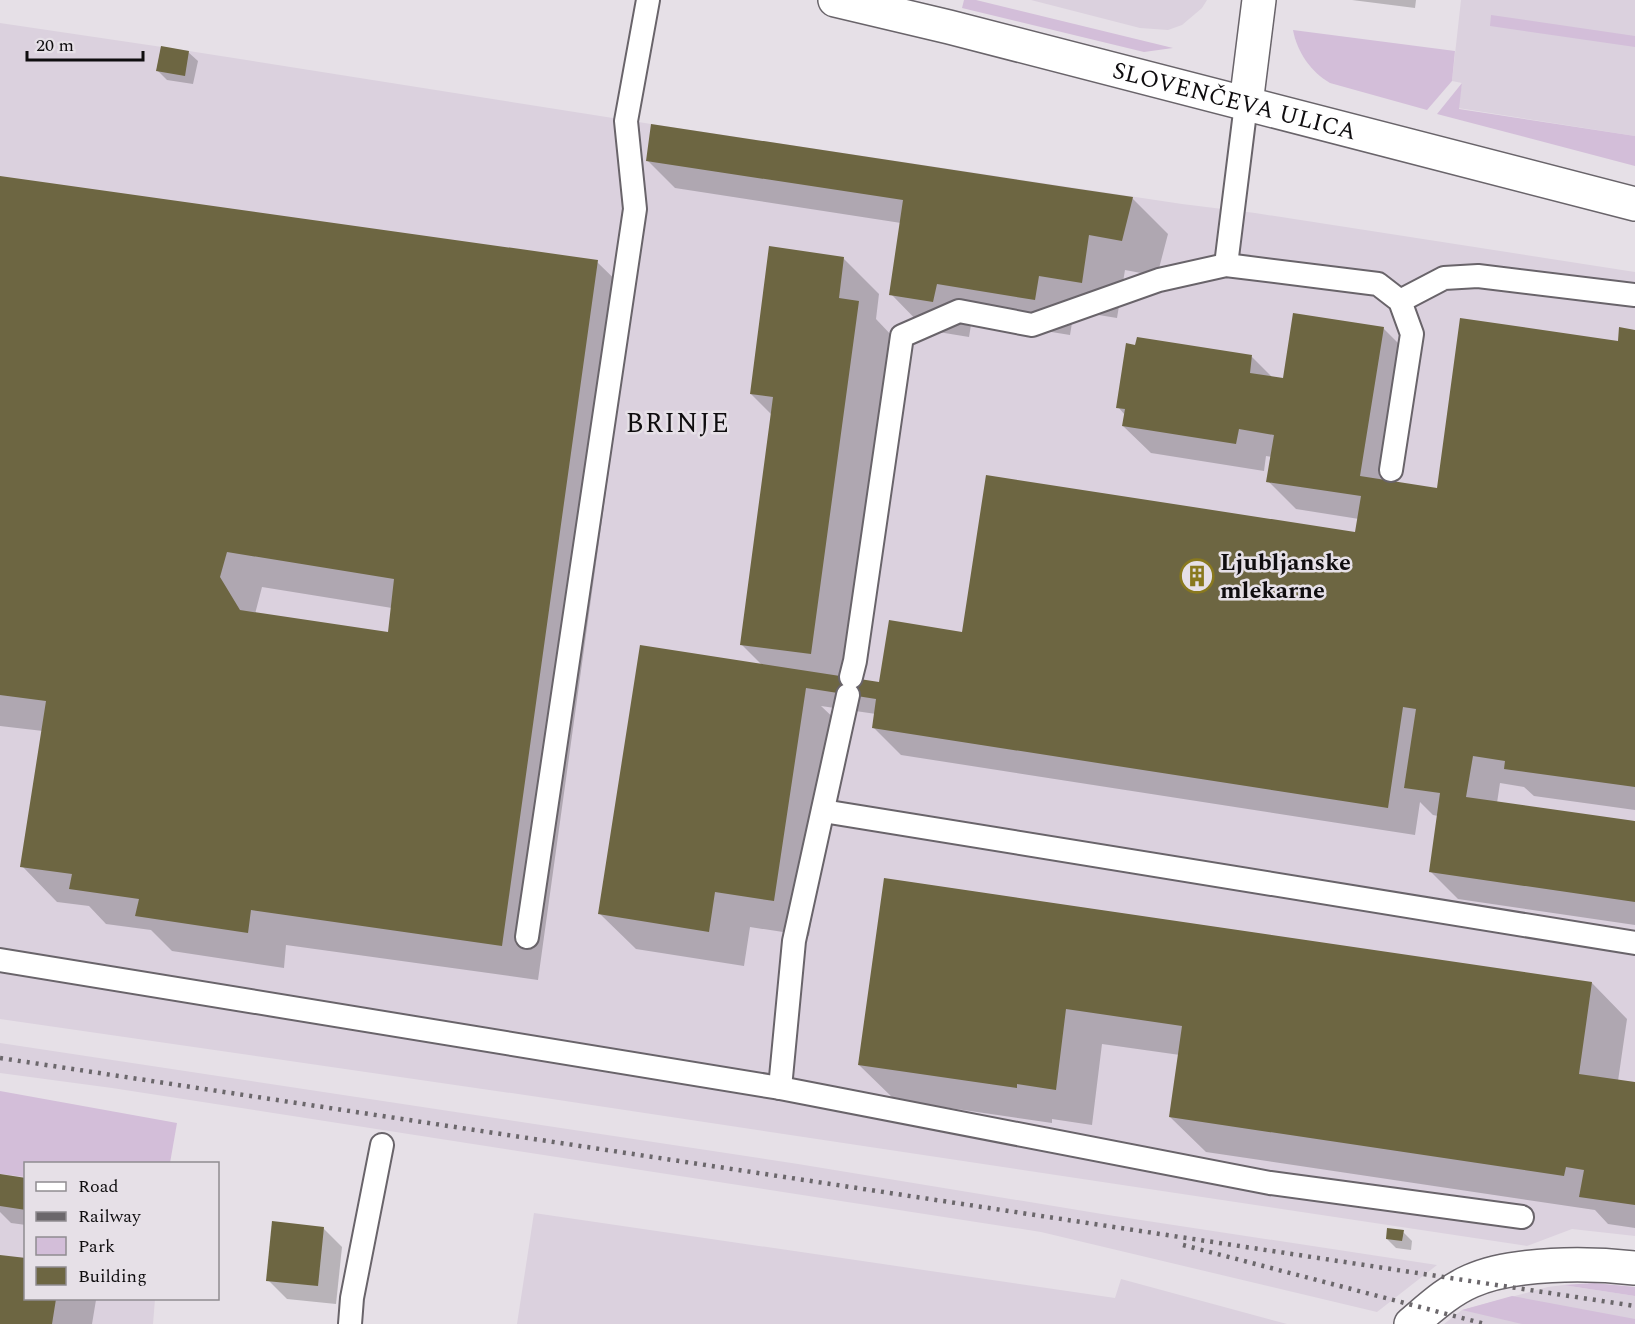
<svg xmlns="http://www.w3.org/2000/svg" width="1635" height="1324" viewBox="0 0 1635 1324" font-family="Spectral,serif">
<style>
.built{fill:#dbd1de}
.green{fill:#d3bed9}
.shadow{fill:#0003;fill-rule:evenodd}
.building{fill:#6d6642;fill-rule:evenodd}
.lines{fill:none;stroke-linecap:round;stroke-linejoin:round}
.lane-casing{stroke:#69646a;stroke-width:26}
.street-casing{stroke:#69646a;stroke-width:36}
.secondary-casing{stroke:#69646a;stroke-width:36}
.lane{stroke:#fff;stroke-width:22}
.street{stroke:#fff;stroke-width:33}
.secondary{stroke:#fff;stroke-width:33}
.rail{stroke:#6b676b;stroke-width:4.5;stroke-dasharray:3 6;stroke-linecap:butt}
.labels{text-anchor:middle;stroke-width:5;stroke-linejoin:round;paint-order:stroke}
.street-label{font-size:24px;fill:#0f0d0f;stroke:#e6e0e7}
.poi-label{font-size:24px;font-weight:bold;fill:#0f0d0f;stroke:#e6e0e7;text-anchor:start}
.quarter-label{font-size:27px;letter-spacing:1.5px;fill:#0f0d0f;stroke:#e6e0e7}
</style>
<rect width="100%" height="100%" fill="#e6e0e7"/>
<g class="built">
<path d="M 1031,0 L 1207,0 L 1202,8 L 1182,25 L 1168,30 L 1140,28 Z"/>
<path d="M 1461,0 L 1635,0 L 1635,136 L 1458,108 L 1462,83 L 1452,81 Z"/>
<path d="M 0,23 L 189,51 L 651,124 L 1182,204 L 1255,213 L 1635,272 L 1635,1236 L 1572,1229 L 1527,1246 L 552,1099 L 0,1019 Z"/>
<path d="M 0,1043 L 798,1164 L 1108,1215 L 1437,1265 L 1377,1312 L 1041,1232 L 112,1088 L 0,1073 Z"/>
<path d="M 0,1174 L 25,1177 L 26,1298 L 155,1299 L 153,1324 L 0,1324 Z"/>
<path d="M 534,1213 L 1115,1298 L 1121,1279 L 1287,1324 L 517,1324 Z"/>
<path d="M 1563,1285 L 1635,1296 L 1635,1324 L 1444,1324 L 1462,1310 L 1548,1287 Z"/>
</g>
<g class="green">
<path d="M 964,0 L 976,0 L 1173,48 L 1144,52 L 962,8 Z"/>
<path d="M 1491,15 L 1635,36 L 1635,47 L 1490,26 Z"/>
<path d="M 1293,30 L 1455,51 L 1452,81 L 1427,110 L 1330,83 C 1311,72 1297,52 1293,30 Z"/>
<path d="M 1462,83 L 1459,109 L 1635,136 L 1635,166 L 1437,114 Z"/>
<path d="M 0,1091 L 177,1123 L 170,1163 L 26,1164 L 25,1177 L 0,1174 Z"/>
<path d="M 1594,1283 L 1635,1287 L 1635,1296 L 1563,1285 Z"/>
<path d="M 1512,1296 L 1635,1319 L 1635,1324 L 1522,1324 L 1462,1310 Z"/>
</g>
<g class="shadow">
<path d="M 1352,0 L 1416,0 L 1415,8 Z"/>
<path d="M 188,52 L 198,61 L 193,84 L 167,80 L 158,71 Z"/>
<path d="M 648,161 L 1132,198 L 1168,234 L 1157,276 L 1125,270 L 1117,318 L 1074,311 L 1070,335 L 972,319 L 969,337 L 926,330 L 891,294 L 901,223 L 675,188 Z"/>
<path d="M 0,178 L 597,262 L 633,297 L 538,980 L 286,945 L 284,968 L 172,951 L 151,930 L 106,924 L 89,906 L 57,902 L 22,866 L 43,731 L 0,726 ZM 262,587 L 392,608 L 389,633 L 255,614 Z"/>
<path d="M 843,258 L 879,294 L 876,319 L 894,338 L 848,679 L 878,683 L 963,634 L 1357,534 L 1359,519 L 1296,509 L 1268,481 L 1272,457 L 1266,456 L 1264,471 L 1151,453 L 1123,426 L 1125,415 L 1118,407 L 1252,357 L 1273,378 L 1284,380 L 1383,328 L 1411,356 L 1391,482 L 1438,490 L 1635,331 L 1635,810 L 1534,796 L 1524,787 L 1500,783 L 1497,803 L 1635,823 L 1635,925 L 1458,899 L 1430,871 L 1438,816 L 1433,815 L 1420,802 L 1415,835 L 901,755 L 873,727 L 876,714 L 821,706 L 841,725 L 809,936 L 750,927 L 744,966 L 636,949 L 600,914 L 762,665 L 741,644 L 772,415 L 751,394 Z"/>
<path d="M 886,879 L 1592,983 L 1627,1019 L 1618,1081 L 1635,1083 L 1635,1228 L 1608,1224 L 1595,1210 L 1206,1152 L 1170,1117 L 1180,1055 L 1102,1044 L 1092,1125 L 1052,1119 L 1052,1123 L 895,1100 L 859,1065 Z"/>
<path d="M 0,1175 L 26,1179 L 26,1225 L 11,1223 L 0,1212 Z"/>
<path d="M 323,1228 L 342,1247 L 336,1304 L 287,1299 L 268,1280 Z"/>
<path d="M 1403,1232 L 1412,1241 L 1411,1250 L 1396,1248 L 1387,1239 Z"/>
<path d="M 0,1256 L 26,1298 L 94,1298 L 96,1300 L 92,1324 L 0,1324 Z"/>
</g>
<g class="building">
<path d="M 161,46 L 189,51 L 185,76 L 156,71 Z"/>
<path d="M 651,124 L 1072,188 L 1133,197 L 1122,241 L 1089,235 L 1082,283 L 1039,276 L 1035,300 L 937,284 L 933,302 L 889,295 L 903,200 L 646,161 Z"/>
<path d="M 0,176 L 598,260 L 502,946 L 251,910 L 248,933 L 135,916 L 139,899 L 69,889 L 72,874 L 20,867 L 46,701 L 0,695 ZM 227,552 L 394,579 L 388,632 L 240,610 L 220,577 Z"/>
<path d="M 769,246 L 844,257 L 839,298 L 859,301 L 811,654 L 740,645 L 773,397 L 750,394 Z"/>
<path d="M 1293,313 L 1384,327 L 1360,476 L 1437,488 L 1460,318 L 1618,341 L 1619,327 L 1635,330 L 1635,787 L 1504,769 L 1505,761 L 1473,756 L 1466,797 L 1635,821 L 1635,902 L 1429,872 L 1440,793 L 1404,788 L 1416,709 L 1403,707 L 1388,808 L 872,728 L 876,699 L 806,688 L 774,901 L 715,892 L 709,932 L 598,914 L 640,645 L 879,682 L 889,620 L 962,632 L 986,475 L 1355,532 L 1361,496 L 1266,482 L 1274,435 L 1239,429 L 1236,444 L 1122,426 L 1125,409 L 1116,408 L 1126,343 L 1135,345 L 1137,337 L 1252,355 L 1250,373 L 1283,378 Z"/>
<path d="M 884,878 L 1592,982 L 1579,1074 L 1635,1082 L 1635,1205 L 1579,1197 L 1584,1170 L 1566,1167 L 1564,1176 L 1169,1117 L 1182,1026 L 1066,1009 L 1056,1090 L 1017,1084 L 1017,1088 L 858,1065 Z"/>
<path d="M 0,1174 L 26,1178 L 26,1210 L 0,1206 Z"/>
<path d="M 272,1221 L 324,1227 L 318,1286 L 266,1281 Z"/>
<path d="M 1387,1228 L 1404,1230 L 1402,1241 L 1386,1239 Z"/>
<path d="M 0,1255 L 26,1258 L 26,1299 L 56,1299 L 52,1324 L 0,1324 Z"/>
</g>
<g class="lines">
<g class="lane-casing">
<g id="lane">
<path d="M 1226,265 L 1246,104"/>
<path d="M 1400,301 L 1444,278 L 1478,276 L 1635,295"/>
<path d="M 851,677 L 855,661 L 902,336 L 959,311 L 1032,325 L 1159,280 L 1226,265 L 1378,284 L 1400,301 L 1412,334 L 1391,470"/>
<path d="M 823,811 L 1635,943"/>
<path d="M 527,937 L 635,209 L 626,121 L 648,0"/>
<path d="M 0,960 L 780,1088 L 1270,1183 L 1522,1217"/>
<path d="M 780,1088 L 794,941 L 848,695"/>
<path d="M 350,1324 L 352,1298 L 382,1145"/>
</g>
</g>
<g class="street-casing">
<path id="street" d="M 1411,1324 C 1430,1308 1448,1291 1471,1281 C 1513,1262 1589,1263 1635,1268"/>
</g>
<g class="secondary-casing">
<g id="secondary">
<path id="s1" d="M 835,0 L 949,27 L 1635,204"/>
<path d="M 1246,104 L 1259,0"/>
</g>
</g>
<use href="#lane" class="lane"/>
<use href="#street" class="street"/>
<use href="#secondary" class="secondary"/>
<g class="rail">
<path d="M 0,1058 L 1635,1306"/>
<path d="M 1183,1245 L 1485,1324"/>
</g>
</g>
<defs>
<g id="building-ring" transform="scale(1.725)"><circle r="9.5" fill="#e6e0e7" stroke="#89791e" stroke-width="1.5"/><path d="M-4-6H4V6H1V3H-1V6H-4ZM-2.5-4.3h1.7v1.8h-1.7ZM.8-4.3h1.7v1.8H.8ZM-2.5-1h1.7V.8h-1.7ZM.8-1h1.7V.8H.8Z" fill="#89791e"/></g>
</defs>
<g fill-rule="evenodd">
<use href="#building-ring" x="1197" y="576"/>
</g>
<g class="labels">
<g class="street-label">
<text dy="8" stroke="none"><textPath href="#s1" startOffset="412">SLOVENČEVA ULICA</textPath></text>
</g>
<g class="poi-label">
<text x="1220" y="570">Ljubljanske<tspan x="1220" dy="28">mlekarne</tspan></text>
</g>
<g class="quarter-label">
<text x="678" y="432">BRINJE</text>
</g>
</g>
<rect x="24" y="1162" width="195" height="138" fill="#e6e0e7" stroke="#908c91" stroke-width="1.5"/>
<rect x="36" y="1182" width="30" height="9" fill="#ffffff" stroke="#908c91" stroke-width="1.5"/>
<text x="78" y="1192" font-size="18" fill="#0f0d0f">Road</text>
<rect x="36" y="1212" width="30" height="9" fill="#6b676b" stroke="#908c91" stroke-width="1.5"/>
<text x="78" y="1222" font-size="18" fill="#0f0d0f">Railway</text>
<rect x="36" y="1237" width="30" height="18" fill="#d3bed9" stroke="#908c91" stroke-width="1.5"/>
<text x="78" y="1252" font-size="18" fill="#0f0d0f">Park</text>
<rect x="36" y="1267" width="30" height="18" fill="#6d6642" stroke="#908c91" stroke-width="1.5"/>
<text x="78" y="1282" font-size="18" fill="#0f0d0f">Building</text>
<path d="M27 51v9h116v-9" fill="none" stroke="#0f0d0f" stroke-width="3"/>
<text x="36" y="51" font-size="18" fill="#0f0d0f" stroke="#e6e0e7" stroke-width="4.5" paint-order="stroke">20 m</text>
</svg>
